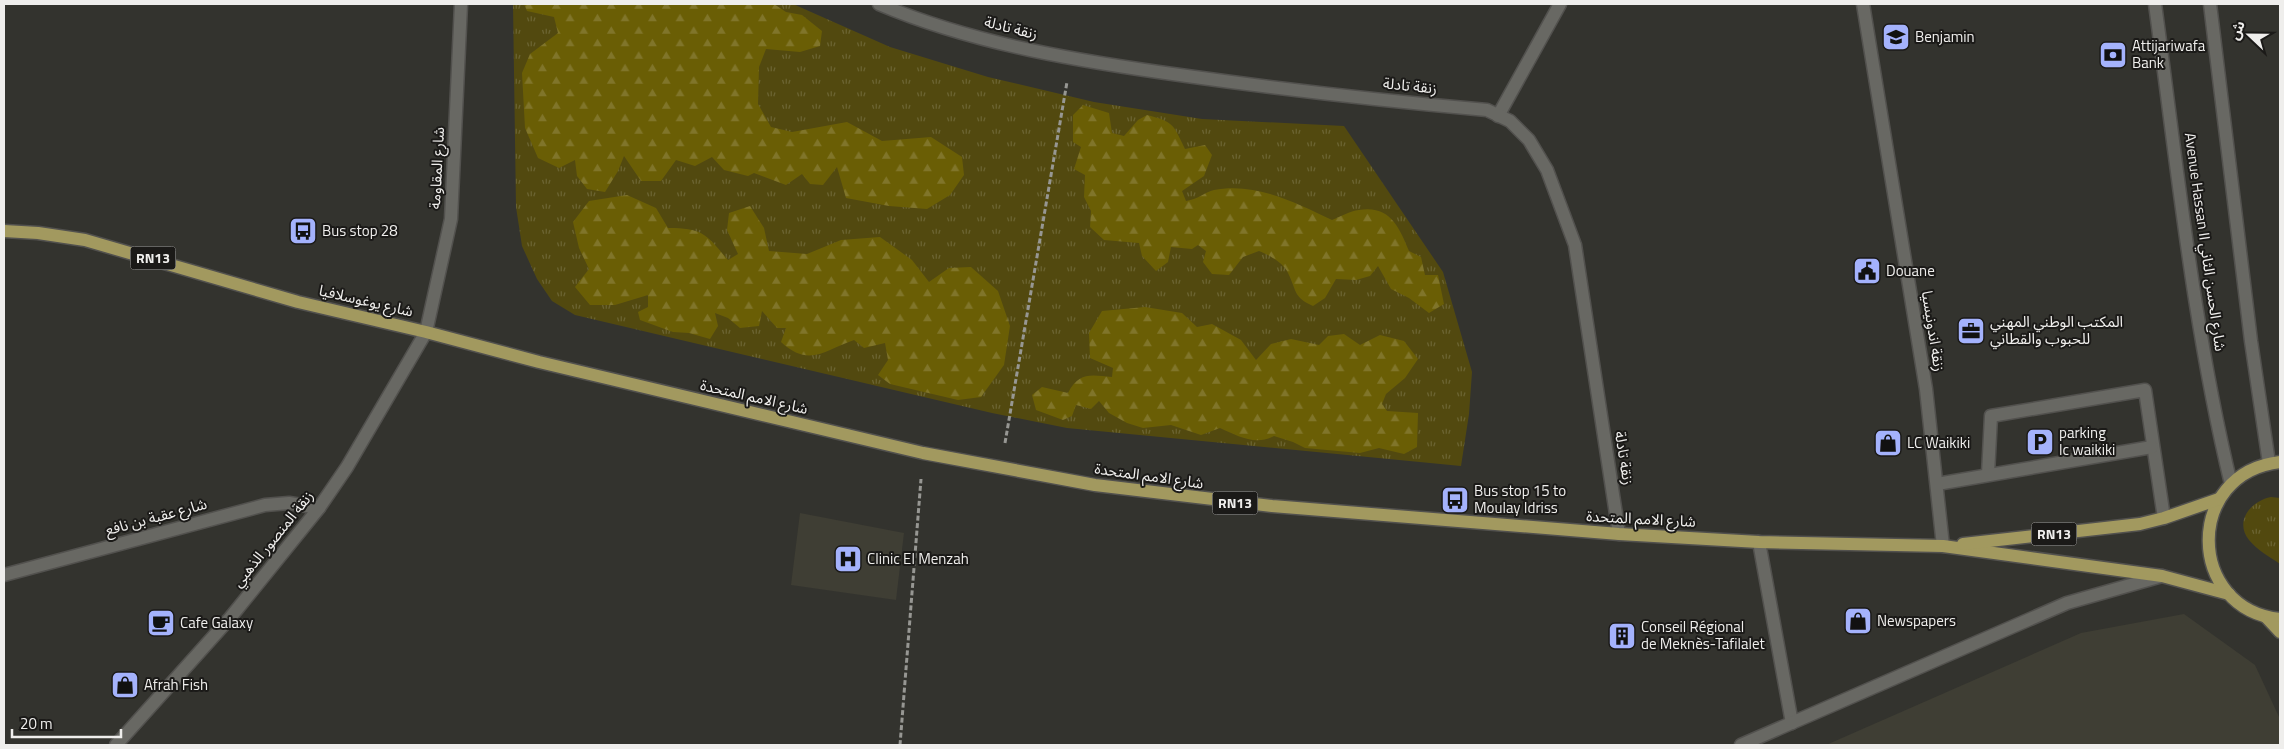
<svg xmlns="http://www.w3.org/2000/svg" width="2284" height="749" viewBox="0 0 2284 749" font-family="'Titillium Web','Noto Sans Arabic',sans-serif">
<style>
.built{fill:#3f3e34}
.grass{fill:url(#grass-tufts)}
.forest{fill:url(#forest-firs)}
.lines{fill:none;stroke-linecap:round;stroke-linejoin:round}
.service-casing{stroke:#52514e;stroke-width:15}
.minor-casing{stroke:#52514e;stroke-width:15}
.secondary-casing{stroke:#52514e;stroke-width:15}
.primary-casing{stroke:#52514e;stroke-width:15}
.path{stroke:#979793;stroke-width:3;stroke-dasharray:5 2.5;stroke-linecap:butt}
.service{stroke:#686863;stroke-width:12}
.minor{stroke:#686863;stroke-width:12}
.secondary{stroke:#686863;stroke-width:12}
.primary{stroke:#a2995f;stroke-width:12}
.labels{text-anchor:middle;stroke-width:4;stroke-linejoin:round;paint-order:stroke}
.shield{fill:#1b1a18;stroke:#afaeac;stroke-width:1}
.shield-label{font-size:14px;font-weight:bold;fill:#efeeec}
.street-label{font-size:15px;fill:#efeeec;stroke:#1b1a18}
.poi-label{font-size:15px;fill:#efeeec;stroke:#1b1a18;text-anchor:start}
</style>
<defs>
<pattern id="grass-tufts" width="24" height="20" patternUnits="userSpaceOnUse" patternTransform="scale(1.25)"><rect width="24" height="20" fill="#52490f"/><path d="M3 7l-1-3M5 7V3M7 7l1-3M15 17l-1-3M17 17v-4M19 17l1-3" fill="none" stroke="#6b6432"/></pattern>
<pattern id="forest-firs" width="22" height="20" patternUnits="userSpaceOnUse" patternTransform="scale(1.25)"><rect width="22" height="20" fill="#6a5e05"/><path d="M5 1l3.5 6h-7zM16 11l3.5 6h-7z" fill="#80752a"/></pattern>
</defs>
<rect width="100%" height="100%" fill="#33332e"/>
<g class="built">
<path d="M 800,513 L 904,533 L 896,600 L 791,585 Z"/>
<path d="M 2184,614 L 2255,665 L 2280,719 L 2280,745 L 1826,745 L 2081,633 Z"/>
</g>
<g class="grass">
<path d="M 513,4 L 793,4 L 890,47 L 988,77 L 1094,102 L 1202,119 L 1344,126 L 1443,272 L 1472,372 L 1469,414 L 1461,466 L 1067,428 L 992,413 L 575,315 L 552,301 L 537,279 L 522,246 L 516,207 Z"/>
<path d="M 2271,497 L 2280,498 L 2280,564 C 2270,557 2257,550 2249,540 C 2234,521 2251,501 2271,497 Z"/>
</g>
<g class="forest">
<path d="M 524,4 L 774,4 L 786,12 L 802,15 L 822,31 L 820,46 L 800,52 L 766,49 L 759,67 L 758,104 L 771,127 L 792,132 L 847,122 L 882,141 L 931,137 L 962,157 L 964,175 L 950,195 L 927,209 L 889,206 L 846,198 L 837,167 L 823,185 L 810,184 L 802,174 L 786,185 L 754,173 L 748,176 L 724,170 L 712,157 L 695,166 L 676,160 L 661,181 L 641,181 L 624,156 L 618,171 L 605,192 L 587,189 L 577,176 L 575,160 L 559,168 L 538,158 L 525,128 L 522,73 L 530,54 L 558,33 L 554,17 L 527,11 Z"/>
<path d="M 1083,105 L 1109,113 L 1112,133 L 1124,136 L 1138,120 L 1147,115 C 1174,122 1173,124 1185,149 L 1205,145 L 1212,155 L 1204,176 L 1182,191 L 1186,201 C 1199,199 1205,192 1214,190 C 1256,182 1296,203 1332,220 C 1340,217 1350,211 1359,210 C 1390,205 1399,227 1409,251 L 1421,257 L 1425,275 L 1438,275 L 1444,304 L 1429,313 L 1409,298 L 1391,289 L 1378,266 L 1370,276 L 1356,280 L 1336,279 L 1325,298 L 1313,306 C 1293,297 1297,291 1288,273 C 1284,263 1269,255 1259,251 L 1243,257 L 1229,275 L 1212,274 L 1203,262 L 1206,251 L 1198,245 L 1192,249 L 1171,247 L 1168,262 L 1156,271 L 1142,256 L 1139,243 L 1104,240 L 1090,227 L 1091,211 L 1084,197 L 1085,175 L 1074,169 L 1081,147 L 1073,142 L 1073,115 Z"/>
<path d="M 627,195 L 656,208 L 668,228 C 703,228 706,234 728,260 L 738,254 L 727,230 L 729,213 L 750,206 L 764,228 L 769,251 L 807,254 L 841,240 L 880,237 L 912,260 L 929,282 L 949,268 L 971,267 L 998,291 L 1010,326 L 1004,365 L 981,397 L 958,400 L 890,384 L 878,375 L 888,360 L 885,343 L 864,348 L 854,340 C 825,350 809,368 781,342 L 786,328 L 777,328 L 762,311 L 759,326 L 740,328 L 728,318 L 715,313 L 718,326 L 710,339 L 689,333 L 673,332 L 640,320 L 638,312 L 648,307 L 648,295 L 615,305 L 590,305 L 575,287 L 589,269 L 579,248 L 573,222 L 589,201 Z"/>
<path d="M 1145,307 L 1182,313 L 1197,327 L 1212,324 L 1241,340 L 1256,360 L 1271,344 L 1291,339 L 1319,345 L 1328,336 L 1344,334 L 1360,345 L 1380,335 L 1404,341 L 1418,359 L 1405,378 L 1386,394 L 1382,404 L 1387,411 L 1418,413 L 1417,447 L 1404,454 L 1379,448 L 1360,453 L 1305,448 L 1293,442 L 1274,436 C 1255,446 1238,436 1220,428 L 1201,435 L 1171,425 L 1143,428 L 1127,423 L 1109,413 L 1099,401 L 1091,409 L 1076,405 L 1072,416 L 1063,420 L 1036,410 L 1032,395 L 1042,387 L 1068,393 C 1079,372 1090,375 1112,377 L 1113,368 L 1090,358 L 1089,333 L 1102,311 Z"/>
</g>
<g class="lines">
<g class="service-casing">
<g id="service">
<path d="M 1498,116 L 1560,4"/>
<path d="M 1988,474 L 1991,416 L 2145,390 L 2164,518"/>
<path d="M 1937,484 L 2152,447"/>
</g>
</g>
<g class="minor-casing">
<g id="minor">
<path d="M 879,4 C 976,45 1084,62 1187,76 C 1287,90 1386,101 1487,110 L 1510,121 L 1529,140 L 1547,170 L 1575,245 L 1619,534"/>
<path d="M 1863,4 L 1926,389 L 1943,546"/>
<path d="M 1759,542 L 1792,723"/>
<path d="M 1741,745 L 2067,603 L 2162,576"/>
</g>
</g>
<g class="secondary-casing">
<g id="secondary">
<path d="M 2155,4 C 2177,164 2193,327 2231,484"/>
<path d="M 2210,4 L 2251,341 L 2269,463"/>
<path d="M 4,575 L 265,505 L 289,503 L 319,508"/>
<path d="M 116,745 L 230,618 L 319,508 L 347,467 L 426,332 L 451,219 L 461,4"/>
</g>
</g>
<g class="primary-casing">
<g id="primary">
<path d="M 4,231 L 38,233 L 85,240 L 298,302 L 426,332 L 539,362 L 923,453 L 1095,485 L 1272,506 L 1619,534 L 1759,542 L 1943,546 L 2162,576 L 2229,594"/>
<path d="M 2280,462 C 2184,473 2186,609 2280,619"/>
<path d="M 1963,544 L 2140,524 L 2164,518 L 2219,499"/>
<path d="M 2266,617 L 2280,632"/>
</g>
</g>
<g class="path">
<path d="M 1005,443 L 1067,82"/>
<path d="M 900,745 L 921,479"/>
</g>
<use href="#service" class="service"/>
<use href="#minor" class="minor"/>
<use href="#secondary" class="secondary"/>
<use href="#primary" class="primary"/>
</g>
<defs>
<g id="school-square" transform="scale(1.4375)"><rect x="-9" y="-9" width="18" height="18" rx="4" fill="#a4b2fc" stroke="#1b1a18"/><path d="M0-5L7-2L0 1L-7-2ZM-4 1L0 2.5L4 1V4Q0 6-4 4Z" fill="#111"/></g>
<g id="bank-square" transform="scale(1.4375)"><rect x="-9" y="-9" width="18" height="18" rx="4" fill="#a4b2fc" stroke="#1b1a18"/><path d="M-6-4H6V4H-6ZM0-2.3a2.3 2.3 0 1 0 0 4.6a2.3 2.3 0 1 0 0-4.6Z" fill="#111"/></g>
<g id="bus-square" transform="scale(1.4375)"><rect x="-9" y="-9" width="18" height="18" rx="4" fill="#a4b2fc" stroke="#1b1a18"/><path d="M-5-6H5V4H4V6H2V4H-2V6H-4V4H-5ZM-3.5-4V0h7V-4ZM-3.5 1.2v1.5H-2V1.2ZM2 1.2v1.5H3.5V1.2Z" fill="#111"/></g>
<g id="civic-square" transform="scale(1.4375)"><rect x="-9" y="-9" width="18" height="18" rx="4" fill="#a4b2fc" stroke="#1b1a18"/><path d="M-.6-6.5H3V-4.5H.6V-3L4-1V1h2V6H-6V1h2V-1L-.6-3ZM-1.2 2.5V6h2.4V2.5Z" fill="#111"/></g>
<g id="office-square" transform="scale(1.4375)"><rect x="-9" y="-9" width="18" height="18" rx="4" fill="#a4b2fc" stroke="#1b1a18"/><path d="M-6-3h4V-5.5h4V-3h4V5H-6ZM-1-4.5V-3h2v-1.5ZM-6 0V1H6V0Z" fill="#111"/></g>
<g id="parking-square" transform="scale(1.4375)"><rect x="-9" y="-9" width="18" height="18" rx="4" fill="#a4b2fc" stroke="#1b1a18"/><path d="M-3.5-5.5H1a3.5 3.5 0 0 1 0 7H-1V5.5H-3.5ZM-1-3.4V-.6H.8a1.4 1.4 0 0 0 0-2.8Z" fill="#111"/></g>
<g id="shop-square" transform="scale(1.4375)"><rect x="-9" y="-9" width="18" height="18" rx="4" fill="#a4b2fc" stroke="#1b1a18"/><path d="M-5-2.5h2.3a2.7 3.5 0 0 1 5.4 0H5L5.5 6h-11ZM-1.5-2.5h3a1.5 2.3 0 0 0-3 0Z" fill="#111"/></g>
<g id="hospital-square" transform="scale(1.4375)"><rect x="-9" y="-9" width="18" height="18" rx="4" fill="#a4b2fc" stroke="#1b1a18"/><path d="M-5-5h3v3.5h4V-5h3V5h-3V1.5h-4V5h-3Z" fill="#111"/></g>
<g id="cafe-square" transform="scale(1.4375)"><rect x="-9" y="-9" width="18" height="18" rx="4" fill="#a4b2fc" stroke="#1b1a18"/><path d="M-5.5-4.5H6V0H3Q3 3.5 0 3.5H-2.5Q-5.5 3.5-5.5 0ZM3-3.2v2h1.7v-2ZM-6 4.5H4V6H-6Z" fill="#111"/></g>
<g id="building-square" transform="scale(1.4375)"><rect x="-9" y="-9" width="18" height="18" rx="4" fill="#a4b2fc" stroke="#1b1a18"/><path d="M-4-6H4V6H1V3H-1V6H-4ZM-2.5-4.3h1.7v1.8h-1.7ZM.8-4.3h1.7v1.8H.8ZM-2.5-1h1.7V.8h-1.7ZM.8-1h1.7V.8H.8Z" fill="#111"/></g>
</defs>
<g fill-rule="evenodd">
<use href="#school-square" x="1896" y="37"/>
<use href="#bank-square" x="2113" y="55"/>
<use href="#bus-square" x="303" y="231"/>
<use href="#civic-square" x="1867" y="271"/>
<use href="#office-square" x="1971" y="331"/>
<use href="#parking-square" x="2040" y="442"/>
<use href="#shop-square" x="1888" y="443"/>
<use href="#bus-square" x="1455" y="500"/>
<use href="#hospital-square" x="848" y="559"/>
<use href="#shop-square" x="1858" y="621"/>
<use href="#cafe-square" x="161" y="623"/>
<use href="#building-square" x="1622" y="636"/>
<use href="#shop-square" x="125" y="685"/>
</g>
<g class="labels">
<g class="shield">
<rect x="130.5" y="246.5" width="45" height="23" rx="4"/>
<rect x="1212.5" y="491.5" width="45" height="23" rx="4"/>
<rect x="2031.5" y="522.5" width="45" height="23" rx="4"/>
</g>
<g class="shield-label">
<text x="153" y="263">RN13</text>
<text x="1235" y="508">RN13</text>
<text x="2054" y="539">RN13</text>
</g>
<g class="street-label">
<text transform="translate(1011 28) rotate(14)" y="5">زنقة تادلة</text>
<text transform="translate(1410 86) rotate(6)" y="5">زنقة تادلة</text>
<text transform="translate(437 168) rotate(-87)" y="5">شارع المقاومة</text>
<text transform="translate(2205 242) rotate(82)" y="5">Avenue Hassan II شارع الحسن الثاني</text>
<text transform="translate(366 301) rotate(13)" y="5">شارع يوغوسلافيا</text>
<text transform="translate(1933 331) rotate(81)" y="5">زنقة اندونيسيا</text>
<text transform="translate(754 397) rotate(13)" y="5">شارع الامم المتحدة</text>
<text transform="translate(1624 458) rotate(81)" y="5">زنقة تادلة</text>
<text transform="translate(1149 476) rotate(8)" y="5">شارع الامم المتحدة</text>
<text transform="translate(156 517) rotate(-15)" y="5">شارع عقبة بن نافع</text>
<text transform="translate(1641 519) rotate(3)" y="5">شارع الامم المتحدة</text>
<text transform="translate(273 539) rotate(-51)" y="5">زنقة المنصور الذهبي</text>
</g>
<g class="poi-label">
<text x="1915" y="42">Benjamin</text>
<text x="2132" y="51">Attijariwafa<tspan x="2132" dy="17">Bank</tspan></text>
<text x="322" y="236">Bus stop 28</text>
<text x="1886" y="276">Douane</text>
<text x="1990" y="327">المكتب الوطني المهني<tspan x="1990" dy="17">للحبوب والقطاني</tspan></text>
<text x="2059" y="438">parking<tspan x="2059" dy="17">lc waikiki</tspan></text>
<text x="1907" y="448">LC Waikiki</text>
<text x="1474" y="496">Bus stop 15 to<tspan x="1474" dy="17">Moulay Idriss</tspan></text>
<text x="867" y="564">Clinic El Menzah</text>
<text x="1877" y="626">Newspapers</text>
<text x="180" y="628">Cafe Galaxy</text>
<text x="1641" y="632">Conseil Régional<tspan x="1641" dy="17">de Meknès-Tafilalet</tspan></text>
<text x="144" y="690">Afrah Fish</text>
</g>
</g>
<rect width="2284" height="749" fill="none" stroke="#efeeec" stroke-width="10"/>
<g transform="translate(2249 35) rotate(292)" stroke="#1b1a18" stroke-width="4" paint-order="stroke">
<path d="M0-4L9 19L0 12L-9 19Z" fill="#efeeec"/>
<text y="-8" font-size="14" font-weight="bold" text-anchor="middle" fill="#efeeec">ش</text>
</g>
<path d="M12 729v8h109v-8" fill="none" stroke="#efeeec" stroke-width="2.5"/>
<text x="20" y="729" font-size="15" fill="#efeeec" stroke="#1b1a18" stroke-width="4" paint-order="stroke">20 m</text>
</svg>
